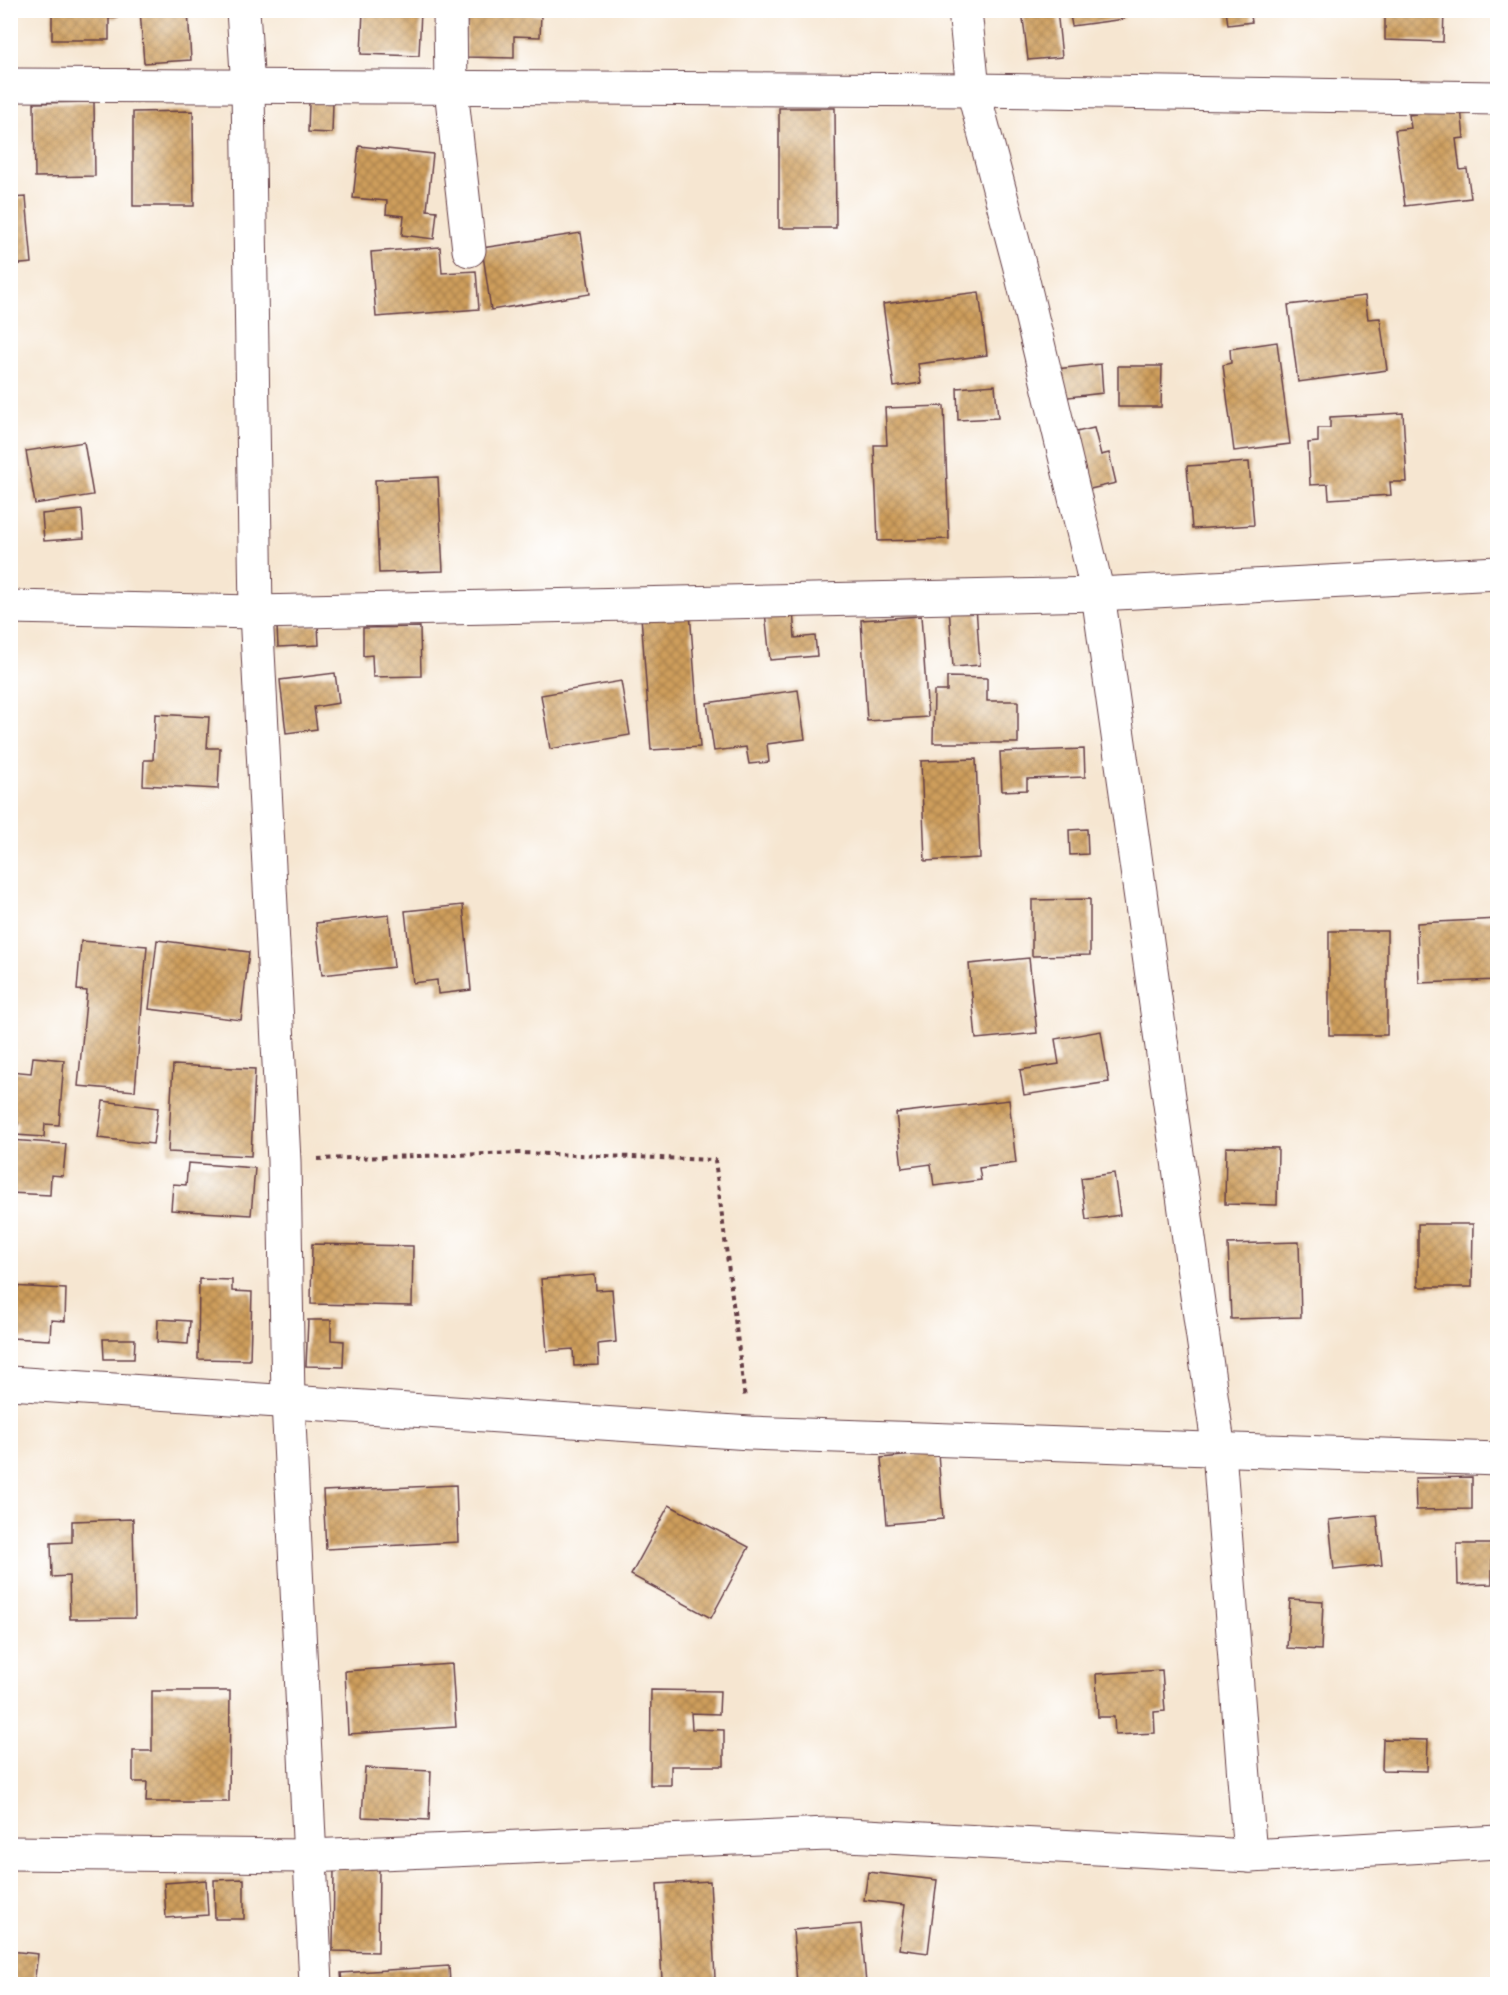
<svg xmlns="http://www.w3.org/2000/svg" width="1508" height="1995" viewBox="0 0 1508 1995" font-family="'Balsamiq Sans',sans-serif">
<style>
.building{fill:url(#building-cross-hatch)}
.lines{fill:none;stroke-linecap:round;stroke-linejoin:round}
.minor-casing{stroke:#643d44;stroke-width:35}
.path{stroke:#643d44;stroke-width:4;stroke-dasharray:4.5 4.5;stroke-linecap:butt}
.minor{stroke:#fff;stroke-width:33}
</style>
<defs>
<pattern id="building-cross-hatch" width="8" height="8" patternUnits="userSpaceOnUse" patternTransform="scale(1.5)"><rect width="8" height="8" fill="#ce9e5c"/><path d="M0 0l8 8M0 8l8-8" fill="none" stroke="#a9804c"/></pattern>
</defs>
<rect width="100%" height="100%" fill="#fff"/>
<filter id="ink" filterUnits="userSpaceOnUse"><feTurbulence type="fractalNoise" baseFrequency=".0167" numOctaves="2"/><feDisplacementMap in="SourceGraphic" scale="12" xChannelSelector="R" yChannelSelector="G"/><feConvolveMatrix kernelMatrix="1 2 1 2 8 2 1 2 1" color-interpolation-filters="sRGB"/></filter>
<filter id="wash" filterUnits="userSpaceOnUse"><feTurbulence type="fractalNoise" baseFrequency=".008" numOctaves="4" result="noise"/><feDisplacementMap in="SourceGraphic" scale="24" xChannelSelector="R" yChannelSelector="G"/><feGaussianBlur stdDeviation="1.35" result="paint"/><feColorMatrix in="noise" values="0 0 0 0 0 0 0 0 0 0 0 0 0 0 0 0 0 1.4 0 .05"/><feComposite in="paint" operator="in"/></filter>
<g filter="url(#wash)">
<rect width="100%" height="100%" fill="#f6e6d1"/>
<g id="blocks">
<g class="building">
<path d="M 52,10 L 117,10 L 117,18 L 109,18 L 109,40 L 52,40 Z"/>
<path d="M 140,10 L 188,10 L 191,60 L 144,63 Z"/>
<path d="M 363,10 L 421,10 L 419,56 L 361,54 Z"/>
<path d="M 467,10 L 516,10 L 516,14 L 541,14 L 540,37 L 514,36 L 514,58 L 466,57 Z"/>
<path d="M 1022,10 L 1057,10 L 1062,57 L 1028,60 Z"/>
<path d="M 1069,10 L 1122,10 L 1124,19 L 1072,26 Z"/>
<path d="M 1226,10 L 1250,10 L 1252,22 L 1228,25 Z"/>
<path d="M 1385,10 L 1444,10 L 1443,42 L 1385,40 Z"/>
<path d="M 94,102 L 95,176 L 35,177 L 34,103 Z"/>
<path d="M 309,102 L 333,103 L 332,133 L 308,132 Z"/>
<path d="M 779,108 L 835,108 L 836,228 L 779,228 Z"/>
<path d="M 1461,108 L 1464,138 L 1456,139 L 1460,170 L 1467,169 L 1471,198 L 1405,206 L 1395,130 L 1411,128 L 1409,115 Z"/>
<path d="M 193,111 L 194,206 L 133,206 L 133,112 Z"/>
<path d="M 359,146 L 433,154 L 427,210 L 437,211 L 434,239 L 402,235 L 404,216 L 386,214 L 387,201 L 353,198 Z"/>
<path d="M 26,197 L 32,263 L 10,265 L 10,198 Z"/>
<path d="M 581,233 L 590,294 L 491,310 L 482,248 Z"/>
<path d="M 440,247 L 442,273 L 476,271 L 479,309 L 376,317 L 371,252 Z"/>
<path d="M 979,292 L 987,355 L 918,364 L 921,383 L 894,387 L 883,304 Z"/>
<path d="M 1365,296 L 1368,319 L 1380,318 L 1387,370 L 1298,382 L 1288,305 Z"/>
<path d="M 1277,342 L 1290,444 L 1234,451 L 1223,365 L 1231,363 L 1230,349 Z"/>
<path d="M 1101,364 L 1103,393 L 1060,398 L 1056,369 Z"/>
<path d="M 1118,366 L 1162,366 L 1161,407 L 1118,407 Z"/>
<path d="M 995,385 L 998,418 L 958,420 L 957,388 Z"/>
<path d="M 944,406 L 949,539 L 878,541 L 874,445 L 887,445 L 885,408 Z"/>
<path d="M 1403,413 L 1407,482 L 1390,482 L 1391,495 L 1329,499 L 1328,484 L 1310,485 L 1308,443 L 1318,442 L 1318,428 L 1330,428 L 1330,417 Z"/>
<path d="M 1094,428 L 1101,455 L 1109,453 L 1116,483 L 1086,490 L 1072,433 Z"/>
<path d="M 84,442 L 93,495 L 35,504 L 26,451 Z"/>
<path d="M 1249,462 L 1254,525 L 1192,529 L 1187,466 Z"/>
<path d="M 438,477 L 443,571 L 379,573 L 375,480 Z"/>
<path d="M 82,510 L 84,538 L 44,541 L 42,514 Z"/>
<path d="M 976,606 L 980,665 L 953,667 L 949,607 Z"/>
<path d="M 793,610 L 795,638 L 815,636 L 817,656 L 770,660 L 765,612 Z"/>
<path d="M 690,612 L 700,747 L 651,750 L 641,616 Z"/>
<path d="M 921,616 L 928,717 L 867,721 L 861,620 Z"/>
<path d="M 318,625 L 319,645 L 278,647 L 277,627 Z"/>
<path d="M 420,627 L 421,676 L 373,677 L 372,655 L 363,656 L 363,628 Z"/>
<path d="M 335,673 L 339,703 L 314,707 L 317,729 L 286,733 L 280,680 Z"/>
<path d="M 947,677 L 987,678 L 987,701 L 1018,701 L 1018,743 L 933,743 L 934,691 L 947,691 Z"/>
<path d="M 621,681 L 630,735 L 550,749 L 541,695 Z"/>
<path d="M 798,690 L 805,739 L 767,744 L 769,762 L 749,764 L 746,747 L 714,751 L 707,703 Z"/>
<path d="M 155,714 L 209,717 L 207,748 L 220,748 L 218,789 L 143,785 L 144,760 L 153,760 Z"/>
<path d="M 1084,749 L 1085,777 L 1027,779 L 1027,790 L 1002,791 L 1000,752 Z"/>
<path d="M 976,759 L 980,858 L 925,861 L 921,761 Z"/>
<path d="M 1087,829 L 1088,854 L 1070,855 L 1069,830 Z"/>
<path d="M 1090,899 L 1090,955 L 1032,956 L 1032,900 Z"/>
<path d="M 463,905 L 471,990 L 438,994 L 437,980 L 413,983 L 405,911 Z"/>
<path d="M 389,915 L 394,967 L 322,975 L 316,923 Z"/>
<path d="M 1498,919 L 1498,980 L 1419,983 L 1417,923 Z"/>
<rect x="1329" y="931" width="58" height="104"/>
<path d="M 157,940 L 249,952 L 241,1020 L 149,1009 Z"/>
<path d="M 81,941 L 147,946 L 135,1091 L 78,1086 L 87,991 L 77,990 Z"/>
<path d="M 1029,958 L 1037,1033 L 976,1039 L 969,964 Z"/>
<path d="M 1101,1031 L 1109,1082 L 1024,1095 L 1020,1070 L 1059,1064 L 1055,1039 Z"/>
<path d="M 33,1057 L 64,1060 L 59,1125 L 45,1124 L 44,1137 L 16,1135 L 18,1123 L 10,1122 L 10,1071 L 31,1073 Z"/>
<path d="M 173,1065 L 255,1069 L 251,1156 L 168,1152 Z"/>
<path d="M 1009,1100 L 1016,1163 L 979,1168 L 981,1180 L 934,1186 L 931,1164 L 902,1168 L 896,1113 Z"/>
<path d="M 103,1101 L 158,1108 L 153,1144 L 98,1138 Z"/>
<path d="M 10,1140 L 66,1144 L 63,1176 L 51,1175 L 50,1195 L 10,1193 Z"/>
<path d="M 1226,1147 L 1278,1148 L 1277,1205 L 1225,1204 Z"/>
<path d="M 188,1163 L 255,1168 L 251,1215 L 171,1210 L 173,1184 L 186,1185 Z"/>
<path d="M 1114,1173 L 1120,1215 L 1086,1220 L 1081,1178 Z"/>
<path d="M 1418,1224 L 1473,1224 L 1472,1287 L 1418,1287 Z"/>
<path d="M 1299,1242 L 1301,1317 L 1231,1319 L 1228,1244 Z"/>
<path d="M 312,1244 L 413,1246 L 412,1306 L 311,1304 Z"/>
<path d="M 595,1275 L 596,1290 L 612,1289 L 616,1342 L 598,1344 L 599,1365 L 574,1366 L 573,1349 L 547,1351 L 541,1279 Z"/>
<path d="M 199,1279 L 232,1280 L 232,1291 L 252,1292 L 250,1360 L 198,1359 Z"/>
<path d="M 10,1286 L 66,1289 L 65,1321 L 51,1320 L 50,1340 L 10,1338 Z"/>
<path d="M 158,1319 L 190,1321 L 188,1344 L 157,1342 Z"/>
<path d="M 308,1320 L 331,1320 L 331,1340 L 344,1341 L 343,1367 L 306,1366 Z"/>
<path d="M 103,1339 L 135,1339 L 134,1359 L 104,1359 Z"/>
<path d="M 938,1453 L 943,1519 L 887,1524 L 881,1458 Z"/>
<path d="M 1472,1477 L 1472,1509 L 1416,1510 L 1415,1478 Z"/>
<path d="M 456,1485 L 458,1542 L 326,1549 L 323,1491 Z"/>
<path d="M 669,1505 L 749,1547 L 711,1618 L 631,1575 Z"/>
<path d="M 1377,1515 L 1382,1565 L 1334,1570 L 1329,1520 Z"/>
<path d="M 133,1519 L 135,1618 L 70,1619 L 69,1576 L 52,1577 L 51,1543 L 72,1542 L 72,1521 Z"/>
<path d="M 1457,1544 L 1492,1544 L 1492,1584 L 1458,1585 Z"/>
<path d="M 1290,1599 L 1323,1601 L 1321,1650 L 1287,1648 Z"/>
<path d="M 452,1664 L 456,1727 L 348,1734 L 345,1671 Z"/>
<path d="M 1162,1670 L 1165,1711 L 1154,1712 L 1155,1733 L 1115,1735 L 1114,1717 L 1098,1717 L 1096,1674 Z"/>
<path d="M 651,1690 L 720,1691 L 719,1714 L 691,1713 L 692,1729 L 724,1730 L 724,1766 L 671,1766 L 671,1785 L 650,1785 Z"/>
<path d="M 152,1691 L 230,1691 L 229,1802 L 146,1802 L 147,1782 L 133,1782 L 133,1751 L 152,1751 Z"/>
<path d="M 1383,1739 L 1428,1740 L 1427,1771 L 1382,1770 Z"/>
<path d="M 365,1768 L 431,1771 L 429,1820 L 362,1817 Z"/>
<path d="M 334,1868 L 379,1868 L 378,1952 L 333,1951 Z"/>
<path d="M 868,1872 L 937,1880 L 928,1953 L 899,1949 L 905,1905 L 864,1900 Z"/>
<path d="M 244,1879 L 244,1919 L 215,1919 L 214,1880 Z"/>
<path d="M 206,1880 L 208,1915 L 166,1918 L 164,1883 Z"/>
<path d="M 710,1881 L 715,1978 L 662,1980 L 657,1884 Z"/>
<path d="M 861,1924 L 866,1984 L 797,1984 L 793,1930 Z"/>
<path d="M 10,1951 L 38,1954 L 34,1984 L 10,1984 Z"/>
<path d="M 449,1966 L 450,1984 L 342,1984 L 341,1973 Z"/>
</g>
</g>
</g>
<g filter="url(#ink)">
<use href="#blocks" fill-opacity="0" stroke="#643d44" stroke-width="1.5"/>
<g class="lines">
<g class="minor-casing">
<g id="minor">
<path d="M 243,10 L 248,88 L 256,612 L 284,1161 L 288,1401 L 316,1984"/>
<path d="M 450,10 L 451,89 L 469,250"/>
<path d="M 965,10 L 973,90 L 1019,264 L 1098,594 L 1219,1451 L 1250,1856"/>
<path d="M 10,85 L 973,90 L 1498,98"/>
<path d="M 10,607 L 256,612 L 1098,594 L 1498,573"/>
<path d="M 10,1383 L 750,1433 L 1498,1459"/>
<path d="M 10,1853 L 309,1856 L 828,1834 L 1250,1856 L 1498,1842"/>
</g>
</g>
<path class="path" d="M 318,1159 L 521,1153 L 715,1160 L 745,1399"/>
<use href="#minor" class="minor"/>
</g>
</g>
<rect width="1508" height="1995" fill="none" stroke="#fff" stroke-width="36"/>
</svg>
